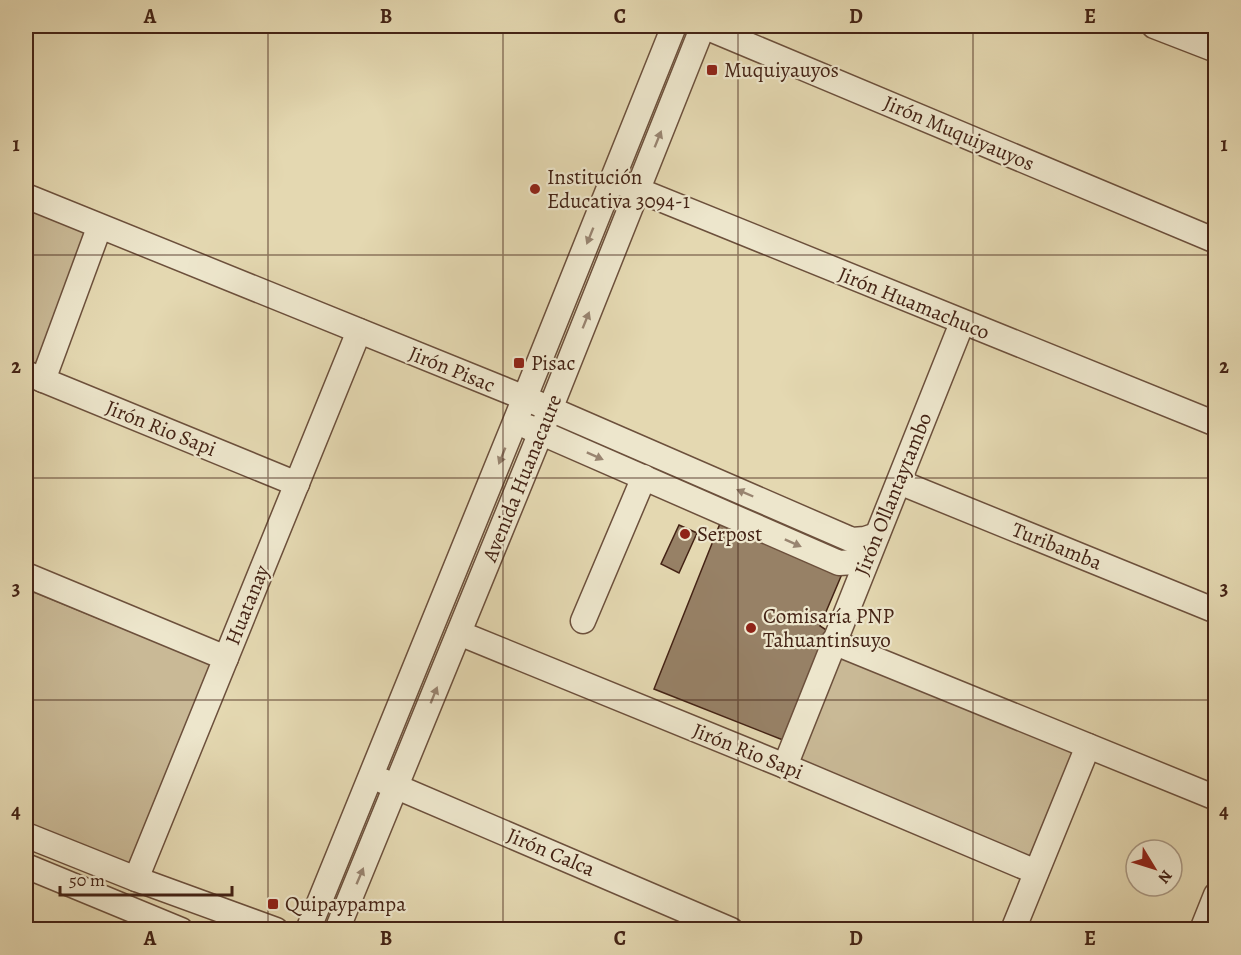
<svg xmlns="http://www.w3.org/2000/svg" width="1241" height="955" viewBox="0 0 1241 955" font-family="Alegreya,serif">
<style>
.green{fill:#c9b996;stroke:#866e56;stroke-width:1.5}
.building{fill:#978166;stroke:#442315;stroke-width:1.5}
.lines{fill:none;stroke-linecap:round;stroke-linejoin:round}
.minor-casing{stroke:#6c503c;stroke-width:27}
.minor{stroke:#ede6cc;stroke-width:24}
.oneway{fill:#988470}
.grid{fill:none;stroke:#442315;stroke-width:1.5;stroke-opacity:0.55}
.poi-dot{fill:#8f2418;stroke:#ede6cc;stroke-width:2}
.labels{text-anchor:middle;stroke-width:4.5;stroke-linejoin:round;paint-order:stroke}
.poi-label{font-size:21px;fill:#442315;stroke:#ede6cc;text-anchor:start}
.street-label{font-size:21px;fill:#442315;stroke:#ede6cc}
.neatline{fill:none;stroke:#442315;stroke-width:2}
.grid-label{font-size:20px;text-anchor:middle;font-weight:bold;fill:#442315}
</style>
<rect width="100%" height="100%" fill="#e4d8b1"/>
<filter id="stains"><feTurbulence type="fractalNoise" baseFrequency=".00333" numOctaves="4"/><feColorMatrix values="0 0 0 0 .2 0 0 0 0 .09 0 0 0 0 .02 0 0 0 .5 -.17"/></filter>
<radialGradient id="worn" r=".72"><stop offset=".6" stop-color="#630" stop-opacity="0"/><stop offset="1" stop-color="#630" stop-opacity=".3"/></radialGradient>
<g class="green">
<path d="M 26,208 L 89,233 L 35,366 L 26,363 Z"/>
<path d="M 26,589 L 213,665 L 130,867 L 26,825 Z"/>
<path d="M 839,654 L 1077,749 L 1030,862 L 795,763 Z"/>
</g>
<g class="building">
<path d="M 721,521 L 842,574 L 820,626 L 828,631 L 783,740 L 654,689 Z"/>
<path d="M 679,525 L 697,533 L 679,573 L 661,564 Z"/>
</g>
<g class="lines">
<g class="minor-casing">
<g id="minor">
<path d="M 703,26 L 1216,241"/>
<path d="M 1154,26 L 1216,50"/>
<path d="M 623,184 L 1216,424"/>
<path d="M 26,196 L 525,398 L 852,540 L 865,539 L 877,535"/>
<path d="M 26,373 L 297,484"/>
<path d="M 43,380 L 99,228"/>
<path d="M 528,427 L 839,563 L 855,562 L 868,557"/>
<path d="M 899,482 L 1216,611"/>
<path d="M 26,575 L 226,658"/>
<path d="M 583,621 L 644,477"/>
<path d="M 459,633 L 785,766 L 1036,872"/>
<path d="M 833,642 L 1216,798"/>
<path d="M 785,766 L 962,323"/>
<path d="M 383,781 L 731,930"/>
<path d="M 26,835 L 136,879 L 276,930"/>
<path d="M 26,866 L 181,930"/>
<path d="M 136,879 L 359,331"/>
<path d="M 308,930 L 515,422 L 674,26"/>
<path d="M 337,930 L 541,432 L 703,26"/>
<path d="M 1013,930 L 1088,746"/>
<path d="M 1202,930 L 1216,895"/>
</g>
</g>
<use href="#minor" class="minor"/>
</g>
<defs><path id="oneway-solid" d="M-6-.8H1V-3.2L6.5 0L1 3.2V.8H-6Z" transform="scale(1.5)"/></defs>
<g class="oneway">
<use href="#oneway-solid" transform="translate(658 139) rotate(-68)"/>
<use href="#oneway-solid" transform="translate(590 236) rotate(112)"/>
<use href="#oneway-solid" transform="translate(586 320) rotate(-68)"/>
<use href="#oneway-solid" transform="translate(502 456) rotate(112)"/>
<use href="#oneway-solid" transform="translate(595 456) rotate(24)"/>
<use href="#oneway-solid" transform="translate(745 493) rotate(-157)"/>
<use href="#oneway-solid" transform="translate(793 543) rotate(24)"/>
<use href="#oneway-solid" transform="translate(434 695) rotate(-68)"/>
<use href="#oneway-solid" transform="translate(360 876) rotate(-67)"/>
</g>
<path class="grid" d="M 268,26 L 268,930M 503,26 L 503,930M 738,26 L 738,930M 973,26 L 973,930M 26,255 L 1216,255M 26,478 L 1216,478M 26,700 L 1216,700"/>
<g class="poi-dot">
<rect x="706" y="64" width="12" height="12" rx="3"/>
<circle cx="535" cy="189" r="6"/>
<rect x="513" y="357" width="12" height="12" rx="3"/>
<circle cx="685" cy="534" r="6"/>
<circle cx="751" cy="628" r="6"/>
<rect x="267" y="898" width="12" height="12" rx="3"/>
</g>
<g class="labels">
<g class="poi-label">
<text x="724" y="77">Muquiyauyos</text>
<text x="547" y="184">Institución<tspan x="547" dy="24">Educativa 3094-1</tspan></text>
<text x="531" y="370">Pisac</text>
<text x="697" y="541">Serpost</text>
<text x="763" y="623">Comisaría PNP<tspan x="763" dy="24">Tahuantinsuyo</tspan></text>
<text x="285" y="911">Quipaypampa</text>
</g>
<g class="street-label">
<text transform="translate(959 133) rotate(23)" y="7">Jirón Muquiyauyos</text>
<text transform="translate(914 303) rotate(22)" y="7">Jirón Huamachuco</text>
<text transform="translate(452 369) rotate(22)" y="7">Jirón Pisac</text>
<text transform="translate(161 428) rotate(22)" y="7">Jirón Rio Sapi</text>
<text transform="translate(522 478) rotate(-68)" y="7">Avenida Huanacaure</text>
<text transform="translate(893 494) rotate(-68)" y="7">Jirón Ollantaytambo</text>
<text transform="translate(1057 546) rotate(22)" y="7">Turibamba</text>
<text transform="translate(247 605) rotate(-68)" y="7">Huatanay</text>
<text transform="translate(748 751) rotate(22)" y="7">Jirón Rio Sapi</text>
<text transform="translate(551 852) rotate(23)" y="7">Jirón Calca</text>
</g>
</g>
<rect width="1241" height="955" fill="none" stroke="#e4d8b1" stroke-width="66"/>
<g transform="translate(1154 868) rotate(128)"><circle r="28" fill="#ede6cc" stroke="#a99883" stroke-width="1.5"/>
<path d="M0-4.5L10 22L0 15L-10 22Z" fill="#8f2418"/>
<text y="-9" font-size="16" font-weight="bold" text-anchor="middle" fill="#442315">N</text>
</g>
<path d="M60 886v9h172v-9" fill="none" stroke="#442315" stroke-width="3"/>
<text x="69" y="886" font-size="18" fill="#442315" stroke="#ede6cc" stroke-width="4.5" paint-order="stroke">50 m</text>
<rect x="33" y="33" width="1175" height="889" class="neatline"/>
<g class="grid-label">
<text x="150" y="23">A</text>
<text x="386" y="23">B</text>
<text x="620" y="23">C</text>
<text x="856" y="23">D</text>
<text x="1090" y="23">E</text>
<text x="16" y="151">1</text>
<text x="1224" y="151">1</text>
<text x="16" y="373">2</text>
<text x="1224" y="373">2</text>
<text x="16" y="595">3</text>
<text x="1224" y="595">3</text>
<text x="16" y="818">4</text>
<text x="1224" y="818">4</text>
<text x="150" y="945">A</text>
<text x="386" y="945">B</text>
<text x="620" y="945">C</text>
<text x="856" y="945">D</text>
<text x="1090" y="945">E</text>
</g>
<rect width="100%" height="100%" filter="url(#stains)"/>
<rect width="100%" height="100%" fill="url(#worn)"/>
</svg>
